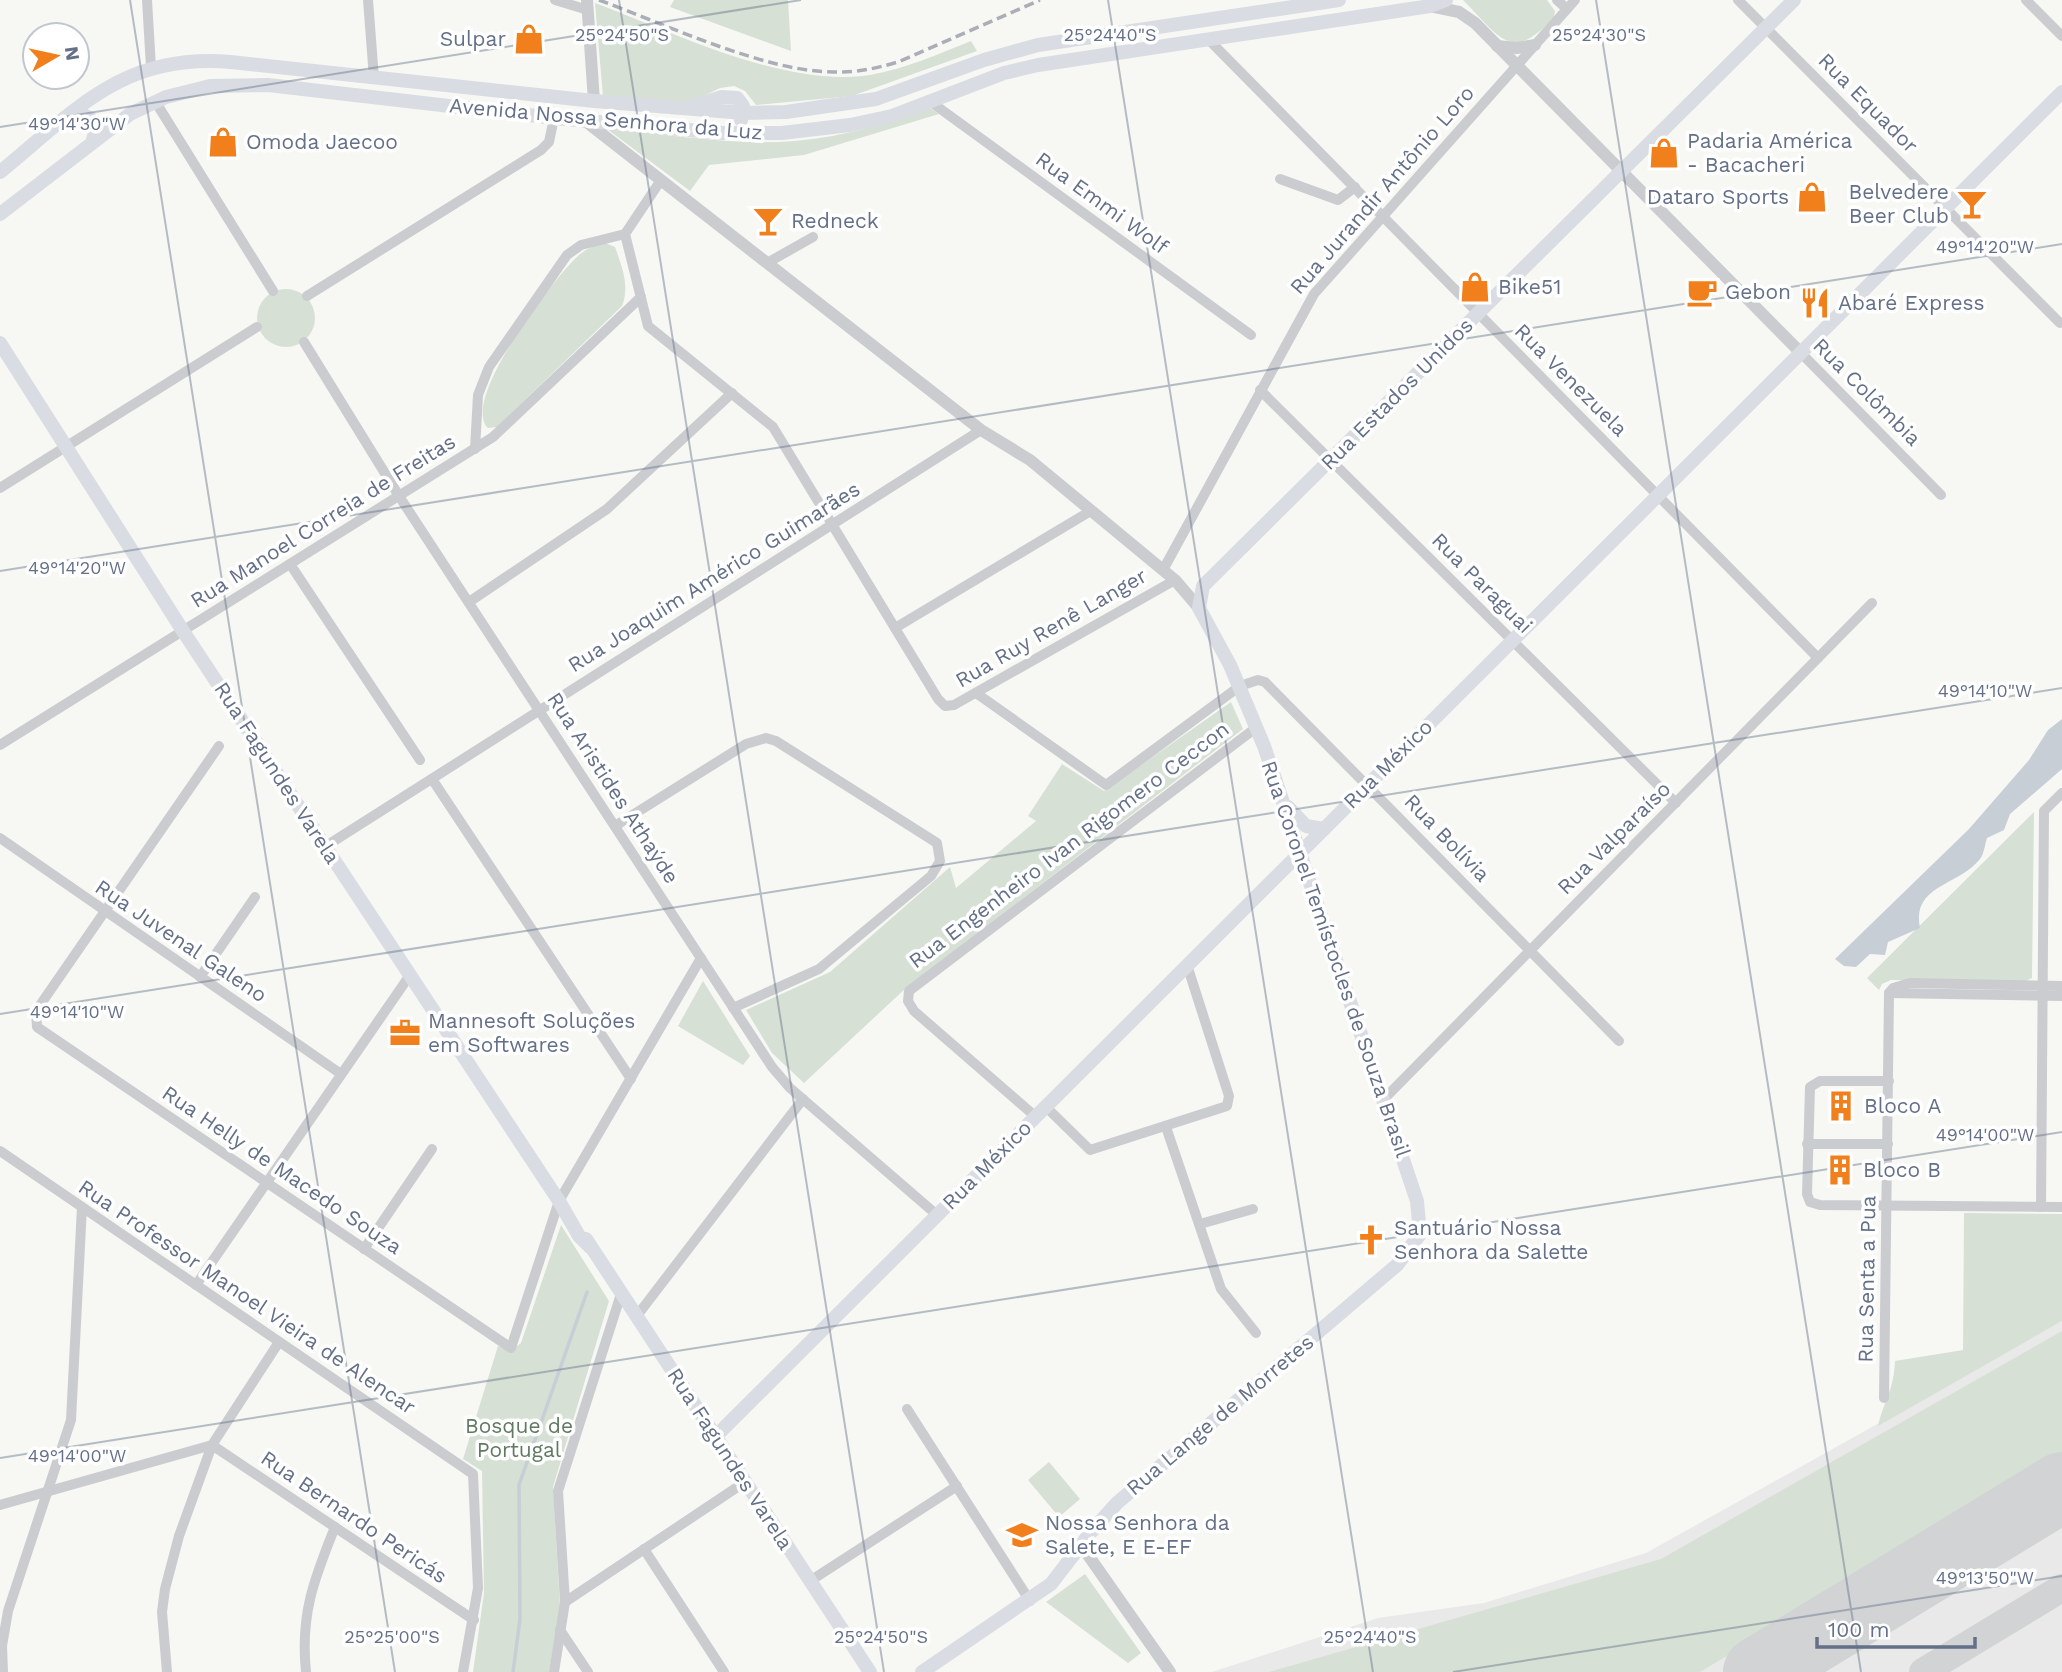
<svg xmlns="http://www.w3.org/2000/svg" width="2062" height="1672" viewBox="0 0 2062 1672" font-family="'Work Sans',sans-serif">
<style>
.built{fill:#e8e9e8}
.green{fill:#d7e0d5}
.water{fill:#c7ced5}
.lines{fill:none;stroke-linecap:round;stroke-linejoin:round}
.stream{stroke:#c7ced5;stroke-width:3.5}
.taxiway{stroke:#d1d3d5;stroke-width:28}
.runway{stroke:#d1d3d5;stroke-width:70}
.minor{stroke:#caccd0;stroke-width:10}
.tertiary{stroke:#caccd0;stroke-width:12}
.secondary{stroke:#d9dce2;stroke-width:14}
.rail{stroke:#abaeb6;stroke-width:3.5;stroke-dasharray:10 5;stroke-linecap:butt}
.ticks{fill:none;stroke:#647088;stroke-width:2;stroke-opacity:0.45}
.labels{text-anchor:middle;stroke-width:7;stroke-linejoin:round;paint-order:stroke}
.poi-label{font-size:21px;fill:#647088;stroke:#fff;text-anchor:start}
.street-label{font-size:21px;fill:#647088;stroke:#fff}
.park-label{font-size:21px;fill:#607a61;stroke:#fff}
.ticks-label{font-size:18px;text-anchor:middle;fill:#647088;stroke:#fff;stroke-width:7;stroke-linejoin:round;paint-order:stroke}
</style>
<rect width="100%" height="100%" fill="#f7f8f4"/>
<path class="built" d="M 2062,1321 L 2062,1672 L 1212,1672 L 1378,1618 L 1484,1603 L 1646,1553 Z"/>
<g class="green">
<path d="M 674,0 L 788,0 L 791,51 L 670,7 Z"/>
<path d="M 1463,0 L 1547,0 L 1555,11 L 1554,17 C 1511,65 1499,36 1463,0 Z"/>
<path d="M 595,3 C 675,33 785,88 870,75 C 905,69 938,54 971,41 L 977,51 L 852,96 L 756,105 L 745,91 L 734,86 L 720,88 L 689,103 L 603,97 Z"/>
<path d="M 930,108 L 939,114 L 804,155 L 709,165 L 690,191 L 607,129 C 669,134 733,146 795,141 C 842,137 886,124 930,108 Z"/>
<path d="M 603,242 L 615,247 C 622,267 630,286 622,306 L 497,427 L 488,428 C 459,401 556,275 579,255 C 586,249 594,246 603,242 Z"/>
<circle cx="286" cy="318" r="29"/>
<path d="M 1231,702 L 1243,729 L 906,988 L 804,1083 L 772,1053 L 746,1010 L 830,972 L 950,867 L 956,888 L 1036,821 L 1028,816 L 1062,764 L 1104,791 Z"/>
<path d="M 2034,812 L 2032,978 L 2026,981 L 1891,980 L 1882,984 L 1879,990 L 1867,978 Z"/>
<path d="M 703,981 L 750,1056 L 743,1065 L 678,1026 Z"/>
<path d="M 1964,1213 L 2062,1214 L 2062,1321 L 1878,1426 C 1884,1400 1894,1390 1895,1361 L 1963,1350 Z"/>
<path d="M 561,1225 L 609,1301 L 553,1487 L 560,1607 L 549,1672 L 473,1672 L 484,1593 L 482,1471 L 463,1459 L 498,1346 L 511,1351 L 521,1343 Z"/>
<path d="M 2062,1331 L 2062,1454 L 1700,1672 L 1269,1672 L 1661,1559 Z"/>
<path d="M 1049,1462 L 1080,1499 L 1059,1517 L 1028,1480 Z"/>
<path d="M 1085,1574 L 1141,1653 L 1128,1663 L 1046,1602 Z"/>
</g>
<path class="water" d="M 2062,719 L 2062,769 L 2010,814 L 2004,830 L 1987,838 C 1985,844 1984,854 1980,859 C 1959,886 1911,885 1920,928 L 1888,942 L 1885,955 L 1870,954 L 1856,967 L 1844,966 L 1835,959 L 1969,829 L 2029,760 L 2048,730 Z"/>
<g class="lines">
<path class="stream" d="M 513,1672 L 520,1619 L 519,1485 L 587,1292"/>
<path class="taxiway" d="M 1923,1672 L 2062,1588"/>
<path class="runway" d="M 1758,1672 L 2062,1487"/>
<g class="minor">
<path d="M 147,0 L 151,67"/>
<path d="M 368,0 L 374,78"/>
<path d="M 555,0 L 588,10"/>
<path d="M 1557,0 L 1567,9"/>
<path d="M 1738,0 L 2060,323"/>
<path d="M 2026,0 L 2062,36"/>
<path d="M 1208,39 L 1818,658"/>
<path d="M 155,101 L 273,291"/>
<path d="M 931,102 L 1251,335"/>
<path d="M 1280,179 L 1338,200 L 1355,187"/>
<path d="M 625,234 L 648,326 L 773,427 L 938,699 L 945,706 L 954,705 L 1175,580"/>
<path d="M 767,263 L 813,237"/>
<path d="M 307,296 L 541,150 L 549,142 L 554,118"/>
<path d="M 304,342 L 399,496 L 772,1067 L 790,1088 L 937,1215"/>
<path d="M 1801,353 L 1941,495"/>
<path d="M 1260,390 L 1676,803"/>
<path d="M 475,449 L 478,395 L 489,367 L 567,255 L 581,245 L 625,234 L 661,180"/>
<path d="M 0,488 L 257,327"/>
<path d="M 290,564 L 420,760"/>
<path d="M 1163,570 L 1314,294 L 1575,0"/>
<path d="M 469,602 L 607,509 L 732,393"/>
<path d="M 895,628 L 1089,512"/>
<path d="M 976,693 L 1106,785 L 1240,686 L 1258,680 L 1265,682 L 1619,1041"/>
<path d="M 0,745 L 493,437 L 641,297"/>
<path d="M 219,746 L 36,1011 L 37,1027 L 511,1348 L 559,1201 L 701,958"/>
<path d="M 432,779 L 631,1079"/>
<path d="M 615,826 L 746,744 L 766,738 L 776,741 L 937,843 L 940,861 L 931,876 L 819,969 L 733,1008"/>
<path d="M 0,838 L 341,1074"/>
<path d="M 326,846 L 981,430"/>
<path d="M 200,977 L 255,897"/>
<path d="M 1889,993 L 1893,988 L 1910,983 L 2062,986"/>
<path d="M 1889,993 L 2062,996"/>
<path d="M 1889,1081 L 1820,1081 L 1810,1087 L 1807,1194 L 1810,1202 L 1820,1205 L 2062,1207"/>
<path d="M 1383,1100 L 1872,603"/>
<path d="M 1046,1107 L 1090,1150 L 1227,1106 L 1229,1096 L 1187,965"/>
<path d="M 1036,1117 L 914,1011 L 908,1001 L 909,991 L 1257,727"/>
<path d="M 1166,1127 L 1221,1289 L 1256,1333"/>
<path d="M 1807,1144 L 1888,1144"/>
<path d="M 0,1151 L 473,1474 L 478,1588 L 463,1672"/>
<path d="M 2041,1207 L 2044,811 L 2062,793"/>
<path d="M 1200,1224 L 1253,1209"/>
<path d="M 364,1249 L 432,1149"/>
<path d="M 196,1285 L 410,975"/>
<path d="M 636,1317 L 803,1099"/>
<path d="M 1884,1398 L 1889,993"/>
<path d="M 907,1409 L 1030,1601"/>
<path d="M 0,1505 L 212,1445 L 474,1620"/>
<path d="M 644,1549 L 724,1672"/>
<path d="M 810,1581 L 957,1486"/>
<path d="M 565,1602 L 745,1482"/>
<path d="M 560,1630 L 588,1672"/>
<path d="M 3,1672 L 2,1646 L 8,1611 L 71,1420 L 82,1207"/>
<path d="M 167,1672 L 162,1612 L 165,1589 L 179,1536 L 212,1445 L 279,1342"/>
<path d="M 306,1672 C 300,1615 314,1579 335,1527"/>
<path d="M 554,1672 L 565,1602 L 558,1491 L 621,1294"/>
</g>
<g class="tertiary">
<path d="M 587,0 L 594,101"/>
<path d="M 1430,6 L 1459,12 L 1475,23 L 1801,353"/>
<path d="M 1497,46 L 1517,48 L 1535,45"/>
<path d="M 584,120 L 981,430 L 1030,460 L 1175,580 L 1199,608"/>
<path d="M 1081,1545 L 1170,1672"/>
</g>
<g class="secondary">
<path d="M 694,106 L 722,97 L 737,98 L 743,106 L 741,120"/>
<path d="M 69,115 L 79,113 L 90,118 L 95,132 L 93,140"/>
<path d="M 0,172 C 77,109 123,53 231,62 L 594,101 L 744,113 L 786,112 L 876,99 L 984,60 L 1038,45 L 1339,0"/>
<path d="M 0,214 L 130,114 L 166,97 L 210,86 L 268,85 L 554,118 L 723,133 L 782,133 L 850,125 L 892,116 L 1004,73 L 1038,65 L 1430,6 L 1446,0"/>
<path d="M 0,343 L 183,631 L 559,1201 L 579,1236 L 590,1247"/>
<path d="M 1288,807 L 1306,826 L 1324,829"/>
<path d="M 586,1239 L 870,1672"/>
<path d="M 715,1437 L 2062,92"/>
<path d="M 922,1672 L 1051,1584 L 1091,1532 L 1117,1503 L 1397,1265 L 1420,1234 L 1417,1201 L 1264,746 L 1230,665 L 1199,608 L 1203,586 L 1794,0"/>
</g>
<path class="rail" d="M 599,0 C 665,24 765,72 834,72 C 856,73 877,68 898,62 L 1040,0"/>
</g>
<path class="ticks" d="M 130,0 L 395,1672M 619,0 L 884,1672M 1108,0 L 1373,1672M 1596,0 L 1861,1672M 0,127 L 801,0M 0,571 L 2062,244M 0,1014 L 2062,688M 0,1458 L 2062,1132M 1453,1672 L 2062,1576"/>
<defs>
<g id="shop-bare" transform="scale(2.415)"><path d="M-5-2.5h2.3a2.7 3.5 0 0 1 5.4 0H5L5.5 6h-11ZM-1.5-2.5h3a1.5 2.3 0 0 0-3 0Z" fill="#f1801c" stroke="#fff" stroke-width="2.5" paint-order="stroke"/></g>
<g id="bar-bare" transform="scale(2.415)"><path d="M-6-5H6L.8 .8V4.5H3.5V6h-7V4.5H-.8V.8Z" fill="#f1801c" stroke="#fff" stroke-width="2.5" paint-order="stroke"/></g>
<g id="cafe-bare" transform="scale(2.415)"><path d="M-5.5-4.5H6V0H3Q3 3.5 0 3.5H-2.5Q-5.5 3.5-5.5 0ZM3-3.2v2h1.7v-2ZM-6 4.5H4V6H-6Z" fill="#f1801c" stroke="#fff" stroke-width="2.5" paint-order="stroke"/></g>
<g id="restaurant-bare" transform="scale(2.415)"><path d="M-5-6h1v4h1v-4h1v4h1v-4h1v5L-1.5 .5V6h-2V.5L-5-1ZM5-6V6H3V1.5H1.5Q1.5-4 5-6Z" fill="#f1801c" stroke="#fff" stroke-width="2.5" paint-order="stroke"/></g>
<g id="office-bare" transform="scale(2.415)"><path d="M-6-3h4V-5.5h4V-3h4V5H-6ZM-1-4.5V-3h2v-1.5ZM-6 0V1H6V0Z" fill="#f1801c" stroke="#fff" stroke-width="2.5" paint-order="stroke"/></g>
<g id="building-bare" transform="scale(2.415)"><path d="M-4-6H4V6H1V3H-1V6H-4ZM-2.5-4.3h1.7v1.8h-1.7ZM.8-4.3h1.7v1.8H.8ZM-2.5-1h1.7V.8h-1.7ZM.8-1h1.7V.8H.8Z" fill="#f1801c" stroke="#fff" stroke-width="2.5" paint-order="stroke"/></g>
<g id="church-bare" transform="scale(2.415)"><path d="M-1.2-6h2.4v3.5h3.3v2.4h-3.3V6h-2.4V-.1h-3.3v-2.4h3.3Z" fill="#f1801c" stroke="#fff" stroke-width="2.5" paint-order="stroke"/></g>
<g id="school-bare" transform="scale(2.415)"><path d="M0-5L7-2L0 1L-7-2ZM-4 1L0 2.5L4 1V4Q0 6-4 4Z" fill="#f1801c" stroke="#fff" stroke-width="2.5" paint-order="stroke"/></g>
</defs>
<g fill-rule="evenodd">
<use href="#shop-bare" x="529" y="39"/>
<use href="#shop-bare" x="223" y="142"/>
<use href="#shop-bare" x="1664" y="153"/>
<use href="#shop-bare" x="1812" y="197"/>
<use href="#bar-bare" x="1972" y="204"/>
<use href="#bar-bare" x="768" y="221"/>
<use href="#shop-bare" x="1475" y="287"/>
<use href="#cafe-bare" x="1702" y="292"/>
<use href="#restaurant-bare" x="1815" y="303"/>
<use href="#office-bare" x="405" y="1033"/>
<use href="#building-bare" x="1841" y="1106"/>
<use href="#building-bare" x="1840" y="1170"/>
<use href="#church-bare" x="1371" y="1240"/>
<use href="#school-bare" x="1022" y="1535"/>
</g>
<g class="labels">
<g class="poi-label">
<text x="506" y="46" text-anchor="end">Sulpar</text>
<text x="1687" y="148">Padaria América<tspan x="1687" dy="24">- Bacacheri</tspan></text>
<text x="246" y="149">Omoda Jaecoo</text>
<text x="1949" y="199" text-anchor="end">Belvedere<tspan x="1949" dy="24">Beer Club</tspan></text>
<text x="1789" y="204" text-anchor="end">Dataro Sports</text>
<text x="791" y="228">Redneck</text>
<text x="1498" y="294">Bike51</text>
<text x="1725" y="299">Gebon</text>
<text x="1838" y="310">Abaré Express</text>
<text x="428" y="1028">Mannesoft Soluções<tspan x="428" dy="24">em Softwares</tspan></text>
<text x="1864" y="1113">Bloco A</text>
<text x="1863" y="1177">Bloco B</text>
<text x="1394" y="1235">Santuário Nossa<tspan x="1394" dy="24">Senhora da Salette</tspan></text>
<text x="1045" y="1530">Nossa Senhora da<tspan x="1045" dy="24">Salete, E E-EF</tspan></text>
</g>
<g class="street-label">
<text transform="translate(1868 103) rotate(45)" y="7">Rua Equador</text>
<text transform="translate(606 119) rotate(5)" y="7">Avenida Nossa Senhora da Luz</text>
<text transform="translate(1382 190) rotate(-49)" y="7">Rua Jurandir Antônio Loro</text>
<text transform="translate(1102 203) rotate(36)" y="7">Rua Emmi Wolf</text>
<text transform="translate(1571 380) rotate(45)" y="7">Rua Venezuela</text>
<text transform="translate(1867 392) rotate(45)" y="7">Rua Colômbia</text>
<text transform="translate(1397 394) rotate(-45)" y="7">Rua Estados Unidos</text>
<text transform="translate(323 521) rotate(-32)" y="7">Rua Manoel Correia de Freitas</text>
<text transform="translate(714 577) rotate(-32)" y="7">Rua Joaquim Américo Guimarães</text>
<text transform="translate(1482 583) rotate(45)" y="7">Rua Paraguai</text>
<text transform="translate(1051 628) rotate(-30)" y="7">Rua Ruy Renê Langer</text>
<text transform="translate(1388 764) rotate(-45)" y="7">Rua México</text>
<text transform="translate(277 773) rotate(57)" y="7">Rua Fagundes Varela</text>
<text transform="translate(613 788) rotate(57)" y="7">Rua Aristides Athaýde</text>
<text transform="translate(1447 838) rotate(46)" y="7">Rua Bolívia</text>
<text transform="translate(1614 838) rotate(-45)" y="7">Rua Valparaíso</text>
<text transform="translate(1069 845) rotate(-37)" y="7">Rua Engenheiro Ivan Rigomero Ceccon</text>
<text transform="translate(181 941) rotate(34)" y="7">Rua Juvenal Galeno</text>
<text transform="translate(1336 959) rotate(71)" y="7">Rua Coronel Temístocles de Souza Brasil</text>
<text transform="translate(987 1165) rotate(-45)" y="7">Rua México</text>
<text transform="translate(282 1170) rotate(34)" y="7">Rua Helly de Macedo Souza</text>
<text transform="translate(1867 1279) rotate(-89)" y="7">Rua Senta a Pua</text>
<text transform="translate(247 1297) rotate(34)" y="7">Rua Professor Manoel Vieira de Alencar</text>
<text transform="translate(1220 1415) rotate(-40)" y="7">Rua Lange de Morretes</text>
<text transform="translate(730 1459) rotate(57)" y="7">Rua Fagundes Varela</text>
<text transform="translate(354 1517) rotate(34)" y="7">Rua Bernardo Pericás</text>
</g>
<g class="park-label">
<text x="519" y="1433">Bosque de<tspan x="519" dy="24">Portugal</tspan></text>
</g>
</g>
<g class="ticks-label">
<text x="622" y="41">25°24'50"S</text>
<text x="1110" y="41">25°24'40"S</text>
<text x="1599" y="41">25°24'30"S</text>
<text x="77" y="130">49°14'30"W</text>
<text x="1985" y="253">49°14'20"W</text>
<text x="77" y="574">49°14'20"W</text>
<text x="1985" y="697">49°14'10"W</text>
<text x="77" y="1018">49°14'10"W</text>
<text x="1985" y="1141">49°14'00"W</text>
<text x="77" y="1462">49°14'00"W</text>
<text x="1985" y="1584">49°13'50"W</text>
<text x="392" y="1643">25°25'00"S</text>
<text x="881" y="1643">25°24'50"S</text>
<text x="1370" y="1643">25°24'40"S</text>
</g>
<g transform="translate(56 56) rotate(81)"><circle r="33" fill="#ffffff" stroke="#c1c6cf" stroke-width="2"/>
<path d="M0-5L12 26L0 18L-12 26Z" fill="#f1801c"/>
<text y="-10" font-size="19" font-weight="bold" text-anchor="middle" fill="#647088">N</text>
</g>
<path d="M1817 1637v10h158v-10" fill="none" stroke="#647088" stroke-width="3.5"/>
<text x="1828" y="1637" font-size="21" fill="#647088" stroke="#ffffff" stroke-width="5" paint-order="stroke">100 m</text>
</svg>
